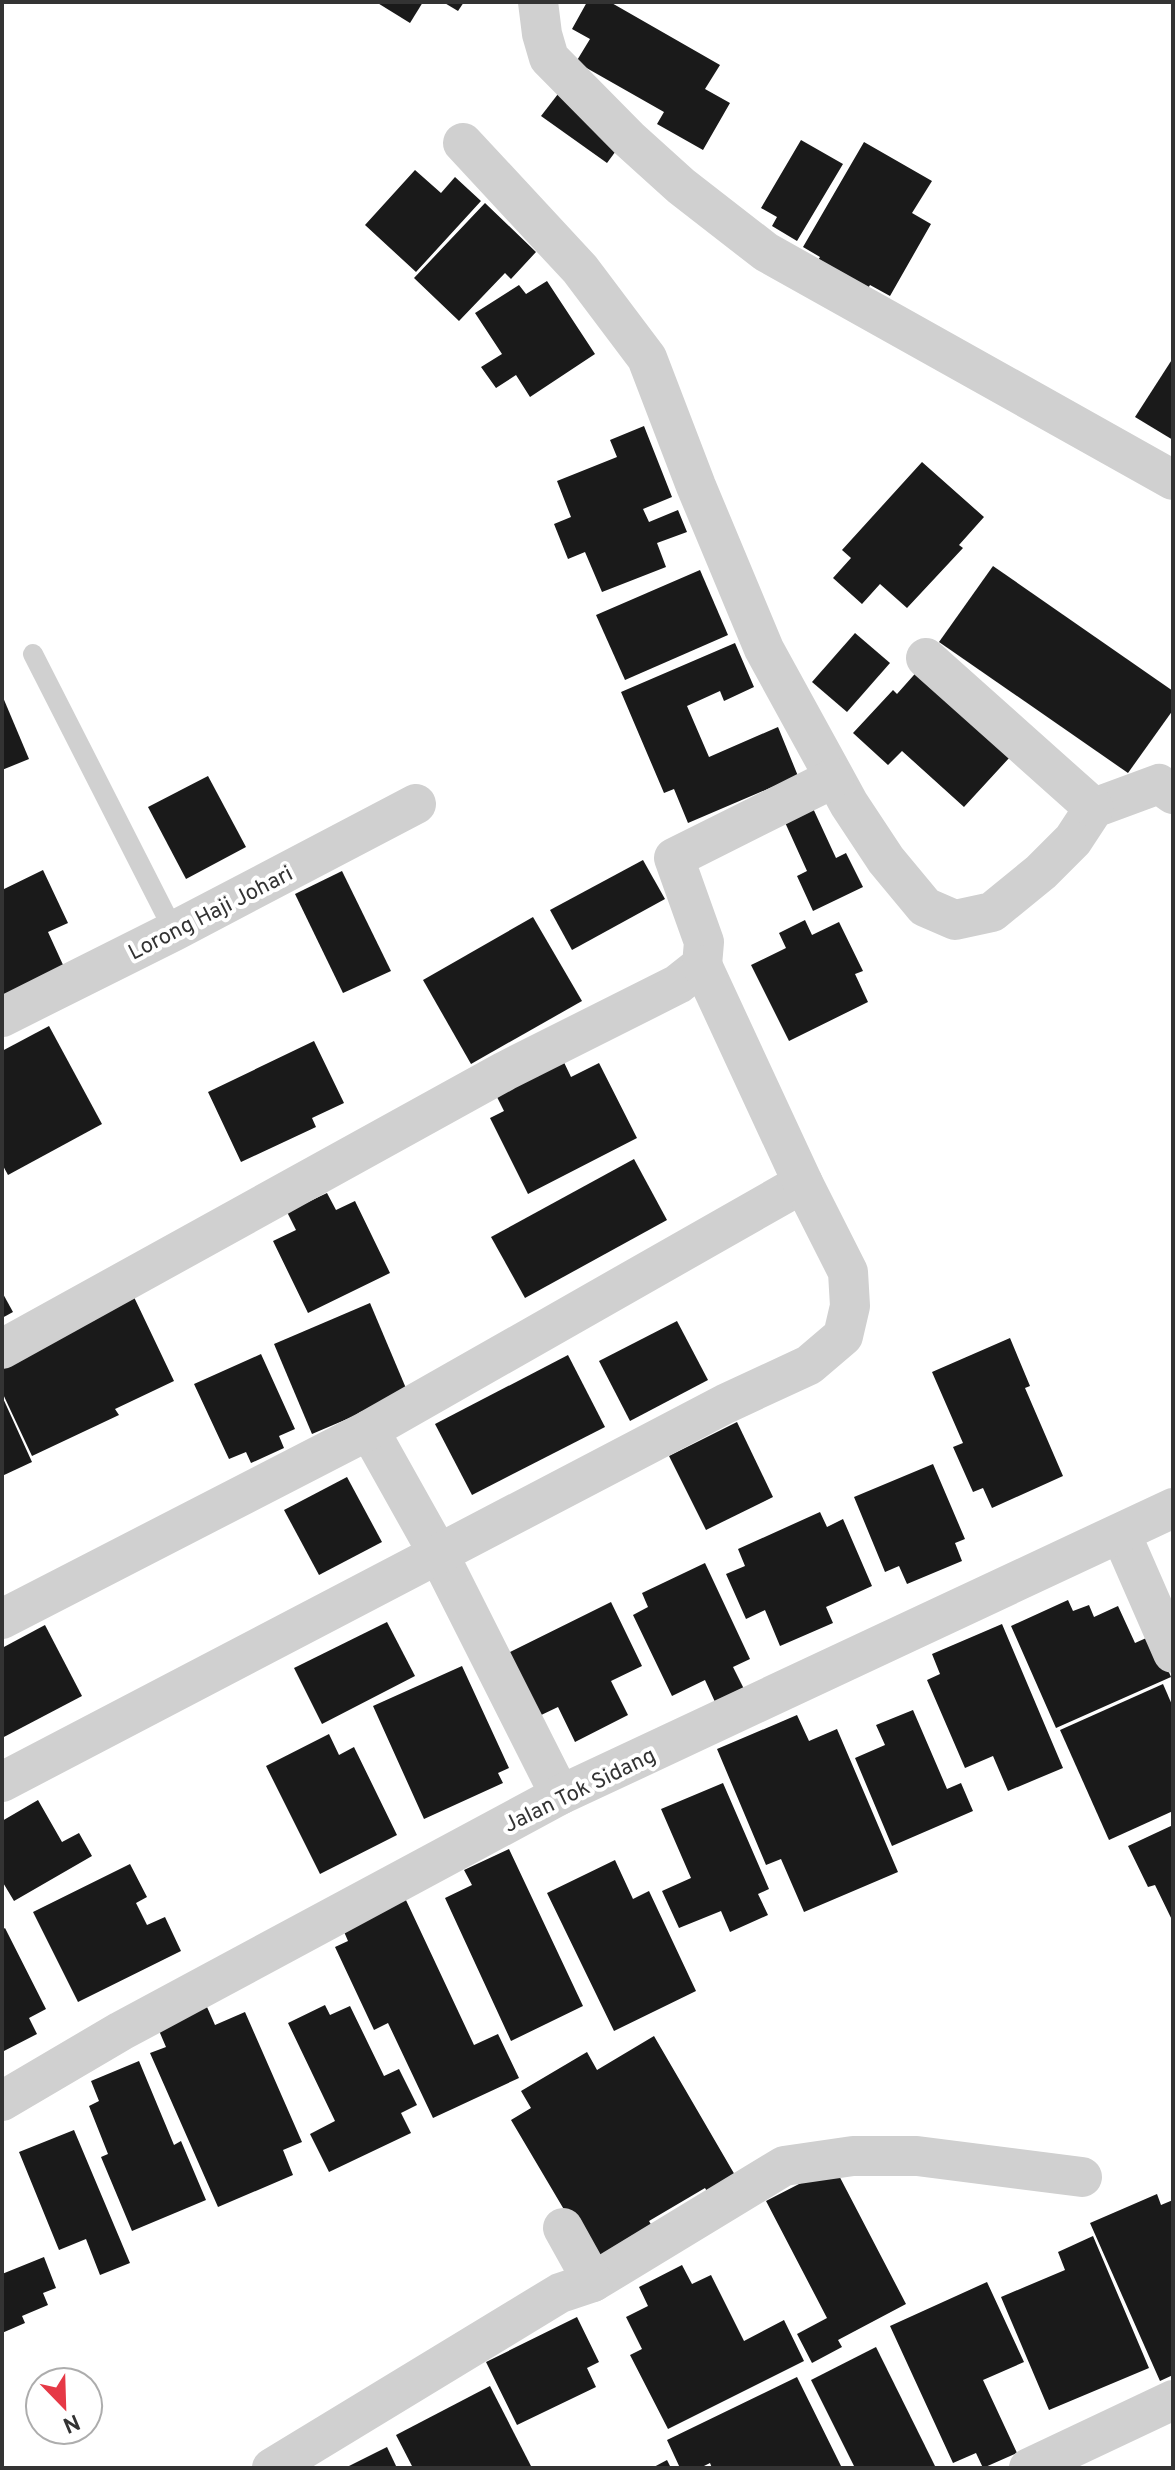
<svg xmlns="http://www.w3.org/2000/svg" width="1175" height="2470" viewBox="0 0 1175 2470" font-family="Overpass,sans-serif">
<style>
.building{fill:#1a1a1a}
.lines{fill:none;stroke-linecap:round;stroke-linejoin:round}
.lane{stroke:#d0d0d0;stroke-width:20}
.street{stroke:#d0d0d0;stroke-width:40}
.labels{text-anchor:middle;stroke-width:8;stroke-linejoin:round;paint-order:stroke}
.street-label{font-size:22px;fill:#333;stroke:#fff}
</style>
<rect width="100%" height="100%" fill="#fff"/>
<g class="building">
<path d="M 376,2 L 423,2 L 410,23 Z"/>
<path d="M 443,2 L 464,2 L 458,11 Z"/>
<path d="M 587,2 L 610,2 L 720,65 L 705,89 L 730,103 L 703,150 L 657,124 L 664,112 L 576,62 L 590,39 L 572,29 Z"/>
<path d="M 558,94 L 624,140 L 607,163 L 541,116 Z"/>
<path d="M 801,140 L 843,164 L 797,241 L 772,226 L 777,217 L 761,208 Z"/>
<path d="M 864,142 L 932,181 L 912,213 L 931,224 L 890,296 L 870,285 L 862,298 L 812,270 L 820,257 L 803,247 Z"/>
<path d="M 415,170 L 441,193 L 455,177 L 481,201 L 416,272 L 365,225 Z"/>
<path d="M 485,203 L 536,252 L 511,279 L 505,273 L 459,321 L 414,278 Z"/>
<path d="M 547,281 L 595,354 L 530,397 L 516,375 L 496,388 L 481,367 L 502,354 L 475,313 L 519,285 L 526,294 Z"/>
<path d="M 1173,358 L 1173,440 L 1135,417 Z"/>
<path d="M 644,426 L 672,497 L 643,509 L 649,522 L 678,510 L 687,532 L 657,543 L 666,567 L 602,592 L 585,552 L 568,559 L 554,524 L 571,517 L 557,481 L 617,457 L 610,440 Z"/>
<path d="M 922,462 L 984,517 L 959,545 L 963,548 L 907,608 L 880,584 L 862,604 L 833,578 L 851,558 L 842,550 Z"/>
<path d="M 993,566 L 1173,691 L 1173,710 L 1128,773 L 939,642 Z"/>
<path d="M 700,570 L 728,635 L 625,680 L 596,615 Z"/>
<path d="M 855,633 L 890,663 L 847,712 L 812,682 Z"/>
<path d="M 735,643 L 754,687 L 724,701 L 720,691 L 687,706 L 709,757 L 778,727 L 798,776 L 688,823 L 674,789 L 664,793 L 621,692 Z"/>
<path d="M 921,667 L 1010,757 L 964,807 L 902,751 L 888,765 L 853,733 L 893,690 L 897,694 Z"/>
<path d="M 2,695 L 29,759 L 2,770 Z"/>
<path d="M 208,776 L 246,847 L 186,879 L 148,807 Z"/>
<path d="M 811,804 L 836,858 L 846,853 L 863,887 L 813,911 L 797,876 L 807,871 L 783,818 Z"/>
<path d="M 643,860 L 665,899 L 572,950 L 550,910 Z"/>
<path d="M 43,870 L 68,923 L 48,932 L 64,967 L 2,996 L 2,890 Z"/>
<path d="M 342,871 L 391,971 L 343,993 L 295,894 Z"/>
<path d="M 533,917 L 582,1001 L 471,1064 L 423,980 Z"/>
<path d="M 805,920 L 812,935 L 839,922 L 863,971 L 855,974 L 868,1002 L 789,1041 L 751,965 L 786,948 L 779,933 Z"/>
<path d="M 49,1026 L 102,1124 L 8,1175 L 2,1164 L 2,1051 Z"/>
<path d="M 314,1041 L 344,1103 L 312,1118 L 316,1127 L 241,1162 L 208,1092 Z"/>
<path d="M 560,1054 L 571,1077 L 599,1063 L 637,1138 L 528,1194 L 490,1118 L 504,1111 L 493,1089 Z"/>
<path d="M 634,1159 L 667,1220 L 525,1298 L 491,1237 Z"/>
<path d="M 327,1193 L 336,1210 L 355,1201 L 390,1273 L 308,1313 L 273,1241 L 296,1230 L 287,1212 Z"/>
<path d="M 2,1292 L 13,1312 L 2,1318 Z"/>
<path d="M 133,1295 L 174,1381 L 115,1409 L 119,1415 L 32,1456 L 2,1392 L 2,1356 Z"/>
<path d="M 370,1303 L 408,1393 L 312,1434 L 274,1344 Z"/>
<path d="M 677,1321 L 708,1380 L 630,1421 L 599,1361 Z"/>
<path d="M 1010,1338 L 1030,1386 L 1025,1388 L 1063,1476 L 992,1508 L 983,1488 L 973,1492 L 953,1447 L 963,1443 L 932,1372 Z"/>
<path d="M 261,1354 L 295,1429 L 279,1436 L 284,1448 L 251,1463 L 246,1452 L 229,1459 L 194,1384 Z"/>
<path d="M 568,1355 L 605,1427 L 472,1495 L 435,1424 Z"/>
<path d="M 2,1396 L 32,1462 L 2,1476 Z"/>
<path d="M 737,1422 L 773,1497 L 706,1530 L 669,1456 Z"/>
<path d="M 933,1464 L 965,1539 L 955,1543 L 962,1561 L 907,1584 L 899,1566 L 885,1572 L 854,1497 Z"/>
<path d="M 347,1477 L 382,1542 L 319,1575 L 284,1510 Z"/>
<path d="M 820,1512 L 827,1527 L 843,1519 L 872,1586 L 826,1607 L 833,1623 L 780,1646 L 765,1610 L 746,1619 L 726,1574 L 745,1566 L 738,1549 Z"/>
<path d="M 705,1563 L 750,1659 L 733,1667 L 744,1689 L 715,1702 L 705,1680 L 672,1696 L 633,1615 L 648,1607 L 642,1593 Z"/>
<path d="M 1068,1600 L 1073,1611 L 1089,1605 L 1094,1617 L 1118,1606 L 1135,1643 L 1153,1635 L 1171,1677 L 1056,1728 L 1011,1626 Z"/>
<path d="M 611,1602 L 642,1666 L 611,1681 L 628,1715 L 575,1742 L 558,1707 L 537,1717 L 506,1654 Z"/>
<path d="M 387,1622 L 415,1676 L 322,1724 L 294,1668 Z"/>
<path d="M 1002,1624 L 1063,1768 L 1008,1791 L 993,1756 L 965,1768 L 927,1680 L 940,1674 L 932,1654 Z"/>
<path d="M 45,1625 L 82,1696 L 2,1738 L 2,1648 Z"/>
<path d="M 462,1666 L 509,1768 L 498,1773 L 503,1783 L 424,1819 L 373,1706 Z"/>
<path d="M 1163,1684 L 1173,1707 L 1173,1811 L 1109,1840 L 1060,1730 Z"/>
<path d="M 913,1710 L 947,1789 L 961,1783 L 973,1811 L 892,1846 L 855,1758 L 885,1745 L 876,1725 Z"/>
<path d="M 797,1715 L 809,1741 L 837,1729 L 898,1872 L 804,1912 L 781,1859 L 766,1865 L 717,1749 Z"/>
<path d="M 329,1734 L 339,1755 L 354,1747 L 397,1835 L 320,1874 L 266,1766 Z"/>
<path d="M 723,1783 L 769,1889 L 758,1894 L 768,1915 L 730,1932 L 721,1911 L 679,1928 L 662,1891 L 691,1878 L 661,1809 Z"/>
<path d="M 38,1800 L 62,1842 L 79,1833 L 92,1856 L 14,1901 L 2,1881 L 2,1821 Z"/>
<path d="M 1173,1825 L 1173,1922 L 1155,1885 L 1148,1887 L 1128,1846 Z"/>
<path d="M 509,1849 L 583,2006 L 511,2041 L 445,1898 L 472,1885 L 464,1870 Z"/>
<path d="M 615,1860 L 633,1899 L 649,1891 L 696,1991 L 614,2031 L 547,1893 Z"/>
<path d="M 130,1864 L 147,1897 L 136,1903 L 147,1925 L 165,1917 L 181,1951 L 78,2002 L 33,1912 Z"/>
<path d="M 405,1898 L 474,2045 L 498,2034 L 519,2078 L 433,2118 L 388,2023 L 374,2030 L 335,1947 L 348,1941 L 342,1927 Z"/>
<path d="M 5,1928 L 46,2009 L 29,2018 L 37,2034 L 2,2052 L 2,1930 Z"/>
<path d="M 203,1998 L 215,2025 L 245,2012 L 302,2142 L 283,2150 L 293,2175 L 218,2207 L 150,2053 L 166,2047 L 154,2019 Z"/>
<path d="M 325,2005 L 330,2015 L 350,2006 L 384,2076 L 399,2069 L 417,2105 L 401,2113 L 411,2133 L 329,2172 L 310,2134 L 335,2121 L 288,2023 Z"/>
<path d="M 654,2036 L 739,2182 L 711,2198 L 705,2188 L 649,2221 L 659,2238 L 601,2272 L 511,2120 L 531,2108 L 521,2091 L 587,2052 L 597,2070 Z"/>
<path d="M 139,2061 L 174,2145 L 181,2141 L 206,2200 L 132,2231 L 101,2157 L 108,2154 L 89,2106 L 99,2101 L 91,2081 Z"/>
<path d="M 74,2130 L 130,2263 L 100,2275 L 86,2239 L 59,2250 L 19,2152 Z"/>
<path d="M 834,2166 L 906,2304 L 838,2340 L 842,2347 L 812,2363 L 797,2334 L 827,2318 L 766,2201 Z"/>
<path d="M 1157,2194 L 1161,2205 L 1173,2200 L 1173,2375 L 1160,2381 L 1090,2223 Z"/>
<path d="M 1093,2236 L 1149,2368 L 1049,2410 L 1001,2297 L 1065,2270 L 1058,2252 Z"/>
<path d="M 44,2257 L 56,2288 L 43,2293 L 48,2305 L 22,2316 L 25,2323 L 2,2333 L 2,2274 Z"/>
<path d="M 682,2265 L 692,2284 L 711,2275 L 744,2341 L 784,2320 L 804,2361 L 668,2429 L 630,2355 L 642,2349 L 626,2317 L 648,2306 L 639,2287 Z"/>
<path d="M 987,2282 L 1024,2362 L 983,2380 L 1017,2453 L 983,2468 L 976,2453 L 953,2463 L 890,2326 Z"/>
<path d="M 577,2317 L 599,2362 L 587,2368 L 596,2387 L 517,2425 L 486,2362 Z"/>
<path d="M 876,2347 L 936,2468 L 855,2468 L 811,2380 Z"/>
<path d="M 797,2377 L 842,2468 L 712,2468 L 710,2463 L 700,2468 L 680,2468 L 667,2440 Z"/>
<path d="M 490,2386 L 532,2468 L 413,2468 L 396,2435 Z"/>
<path d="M 387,2447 L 397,2468 L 351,2468 L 349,2466 Z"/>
<path d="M 667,2460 L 671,2468 L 652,2468 Z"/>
</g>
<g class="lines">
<path class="lane" d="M 33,654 L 174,931"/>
<g class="street">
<path d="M 538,2 L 542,34 L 549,58 L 629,139 L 681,186 L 766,252 L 1173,480"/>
<path d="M 463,143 L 580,269 L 647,358 L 696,486 L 764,649 L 849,804 L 886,860 L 925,907 L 955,920 L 992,912 L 1041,872 L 1073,840 L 1094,808 L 1159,784 L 1173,794"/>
<path d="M 926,658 L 1094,808"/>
<path d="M 2,1017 L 174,931 L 416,804"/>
<path d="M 2,1349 L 505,1071 L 678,984 L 702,965 L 704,942 L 674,858 L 834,778"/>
<path d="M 369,1430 L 439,1555 L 560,1795"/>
<path d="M 1121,1534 L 1173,1653"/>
<path d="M 2,1619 L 369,1430 L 803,1183"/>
<path d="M 2,1782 L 725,1404 L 809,1365 L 843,1336 L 850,1306 L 848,1272 L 803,1183 L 702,965"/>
<path d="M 2,2101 L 121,2031 L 560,1795 L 1173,1508"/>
<path d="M 593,2282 L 784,2166 L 853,2156 L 917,2156 L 1082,2177"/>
<path d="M 272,2468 L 560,2293 L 593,2282 L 563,2228"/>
<path d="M 1029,2468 L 1173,2400"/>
</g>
</g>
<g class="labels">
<g class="street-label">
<text transform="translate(210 912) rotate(-27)" y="8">Lorong Haji Johari</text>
<text transform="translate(579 1789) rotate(-26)" y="8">Jalan Tok Sidang</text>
</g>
</g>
<rect width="1175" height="2470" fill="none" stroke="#333333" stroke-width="8"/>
<g transform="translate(64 2406) rotate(157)"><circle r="38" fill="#ffffff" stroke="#adadad" stroke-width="2"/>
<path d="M0-6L14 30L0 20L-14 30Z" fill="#e63946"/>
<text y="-12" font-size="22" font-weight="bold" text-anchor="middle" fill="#333333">N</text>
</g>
</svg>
